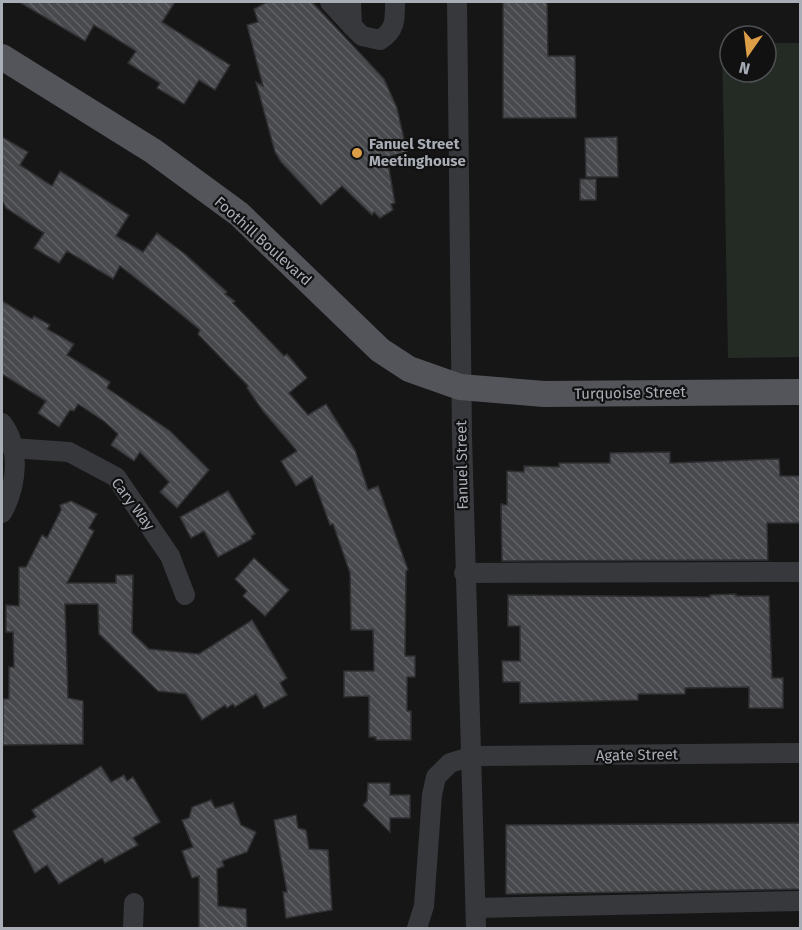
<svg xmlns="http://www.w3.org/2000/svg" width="802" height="930" viewBox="0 0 802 930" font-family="'Fira Sans',sans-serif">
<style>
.garden{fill:#242b24}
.building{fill:url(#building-back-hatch);stroke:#303033;stroke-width:1.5}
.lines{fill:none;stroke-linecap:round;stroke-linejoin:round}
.minor{stroke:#37383c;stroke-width:20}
.major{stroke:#53555a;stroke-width:26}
.poi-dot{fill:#dd9e48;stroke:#111112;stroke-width:2}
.labels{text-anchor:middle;stroke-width:4.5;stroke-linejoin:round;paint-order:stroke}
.poi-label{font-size:15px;font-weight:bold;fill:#a9aeb6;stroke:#111112;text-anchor:start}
.street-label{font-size:15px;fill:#a9aeb6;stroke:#111112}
</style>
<defs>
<pattern id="building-back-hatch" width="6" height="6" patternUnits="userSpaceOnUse" patternTransform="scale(1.5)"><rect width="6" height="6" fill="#48494c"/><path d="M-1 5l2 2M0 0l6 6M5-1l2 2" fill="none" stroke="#606164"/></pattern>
</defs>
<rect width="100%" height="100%" fill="#161617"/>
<path class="garden" d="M 722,43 L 730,43 L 730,72 L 766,72 L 766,43 L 800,43 L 800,357 L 728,358 Z"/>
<g class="building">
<path d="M 19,2 L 175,2 L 162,22 L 230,65 L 215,90 L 199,80 L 184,104 L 157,88 L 160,83 L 128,63 L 136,51 L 94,25 L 85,41 Z"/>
<path d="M 267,2 L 312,2 L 384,79 L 397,108 L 407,152 L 387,157 L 395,203 L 391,204 L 393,210 L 380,218 L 374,212 L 372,215 L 342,186 L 321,205 L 281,162 L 275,152 L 256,82 L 263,86 L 247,25 L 258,22 L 254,9 Z"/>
<path d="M 503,2 L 547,2 L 548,56 L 575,56 L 576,118 L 503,118 Z"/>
<path d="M 2,137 L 28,152 L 20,165 L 52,186 L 60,171 L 129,215 L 116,236 L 143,252 L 157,233 L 185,254 L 227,292 L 225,294 L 235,301 L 233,303 L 284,356 L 287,354 L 307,378 L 289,393 L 308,415 L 326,404 L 355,450 L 368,490 L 378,486 L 408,570 L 406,571 L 405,656 L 415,656 L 415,677 L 407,677 L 407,711 L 411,711 L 411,740 L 376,740 L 376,737 L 369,737 L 369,696 L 344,697 L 344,671 L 374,671 L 373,630 L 351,630 L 350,573 L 333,524 L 330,525 L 312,476 L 296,486 L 281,461 L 297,451 L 263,411 L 247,388 L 248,386 L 198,334 L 200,330 L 161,298 L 120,266 L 113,279 L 67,251 L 59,263 L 34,248 L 44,233 L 6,208 L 2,200 Z"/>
<path d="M 617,137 L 618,177 L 586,177 L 585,138 Z"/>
<rect x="580" y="179" width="16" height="21"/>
<path d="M 2,301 L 32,319 L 34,316 L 50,325 L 47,329 L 74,344 L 67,355 L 110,382 L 107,388 L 170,431 L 209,470 L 177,508 L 160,492 L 169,482 L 140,452 L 134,461 L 111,445 L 118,434 L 105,422 L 78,404 L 74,411 L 70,410 L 59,427 L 38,413 L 46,401 L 2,374 Z"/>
<path d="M 670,452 L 670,463 L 779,459 L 780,476 L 801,476 L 801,523 L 767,523 L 768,560 L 502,561 L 501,504 L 507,505 L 507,471 L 524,472 L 524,466 L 559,467 L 559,463 L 610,463 L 610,453 Z"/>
<path d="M 228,491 L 255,534 L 251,536 L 252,539 L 218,557 L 204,531 L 191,538 L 180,517 Z"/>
<path d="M 71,501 L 97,514 L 89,528 L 94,531 L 67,583 L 116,583 L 116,575 L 133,575 L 132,633 L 149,649 L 199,654 L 252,620 L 287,678 L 280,683 L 287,695 L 264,708 L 256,694 L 235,707 L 233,704 L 227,708 L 225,705 L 202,720 L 186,694 L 158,691 L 99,634 L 98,604 L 65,604 L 68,698 L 83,701 L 83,744 L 3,745 L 3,699 L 9,699 L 9,667 L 14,667 L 13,632 L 6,632 L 6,605 L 19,606 L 19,567 L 26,567 L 42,535 L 47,538 L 61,510 L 60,505 Z"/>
<path d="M 254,558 L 289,590 L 265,616 L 243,596 L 247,591 L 235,579 Z"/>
<path d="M 736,594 L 736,596 L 769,596 L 772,678 L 783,678 L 783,708 L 749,708 L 749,687 L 685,688 L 685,694 L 638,694 L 638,700 L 520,703 L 520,682 L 503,682 L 502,661 L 520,661 L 520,626 L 508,626 L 508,595 L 710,597 L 710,595 Z"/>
<path d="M 101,766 L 111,782 L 124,775 L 127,781 L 133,777 L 160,822 L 133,838 L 138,845 L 105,863 L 102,858 L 59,884 L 47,865 L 35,873 L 13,831 L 36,817 L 32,810 Z"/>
<path d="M 368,783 L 390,783 L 390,795 L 410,795 L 410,818 L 390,818 L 390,832 L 363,805 L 367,801 Z"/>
<path d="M 211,800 L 215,808 L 233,803 L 241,825 L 256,832 L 247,852 L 222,861 L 224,866 L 217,869 L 218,906 L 246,909 L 247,928 L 199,928 L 199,876 L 192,878 L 182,851 L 193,847 L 182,820 L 189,818 L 192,807 Z"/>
<path d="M 296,815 L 298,828 L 306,830 L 309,849 L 328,850 L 332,910 L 286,918 L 283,892 L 287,892 L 274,820 Z"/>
<path d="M 801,823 L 801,889 L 506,894 L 506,825 Z"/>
</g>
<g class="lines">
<g class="minor">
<path d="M 330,2 L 352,26"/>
<path d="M 351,2 L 352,26 L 362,36 L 380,40 C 396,30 395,19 395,2"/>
<path d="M 457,2 L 462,437 L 476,928"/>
<path d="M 2,423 C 21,448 17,486 2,513"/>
<path d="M 12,448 L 69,452 L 116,477 L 170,556 L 185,595"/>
<path d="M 464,573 L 800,572"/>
<path d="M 476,908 L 800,901"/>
<path d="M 133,928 L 134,903"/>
<path d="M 417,928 L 424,906 L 432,795 L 436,777 L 450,763 L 473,756 L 800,753"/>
</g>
<path class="major" d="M 2,57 L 153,151 L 239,214 L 380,350 L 409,369 L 460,387 L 544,394 L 800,392"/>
</g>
<circle class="poi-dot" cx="357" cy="153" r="6"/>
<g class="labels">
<g class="poi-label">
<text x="369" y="149">Fanuel Street<tspan x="369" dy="17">Meetinghouse</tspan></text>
</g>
<g class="street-label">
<text transform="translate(263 241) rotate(42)" y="5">Foothill Boulevard</text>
<text transform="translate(630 393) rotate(-1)" y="5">Turquoise Street</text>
<text transform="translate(462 465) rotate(-91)" y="5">Fanuel Street</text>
<text transform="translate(133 504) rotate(53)" y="5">Cary Way</text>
<text transform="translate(637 755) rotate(-1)" y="5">Agate Street</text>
</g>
</g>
<rect width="802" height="930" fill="none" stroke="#a9aeb6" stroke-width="6"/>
<g transform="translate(748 54) rotate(194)"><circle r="28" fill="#111112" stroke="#4e5054" stroke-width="1.5"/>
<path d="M0-4.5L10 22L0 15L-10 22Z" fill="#dd9e48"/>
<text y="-9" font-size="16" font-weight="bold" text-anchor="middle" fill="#a9aeb6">N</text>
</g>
</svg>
